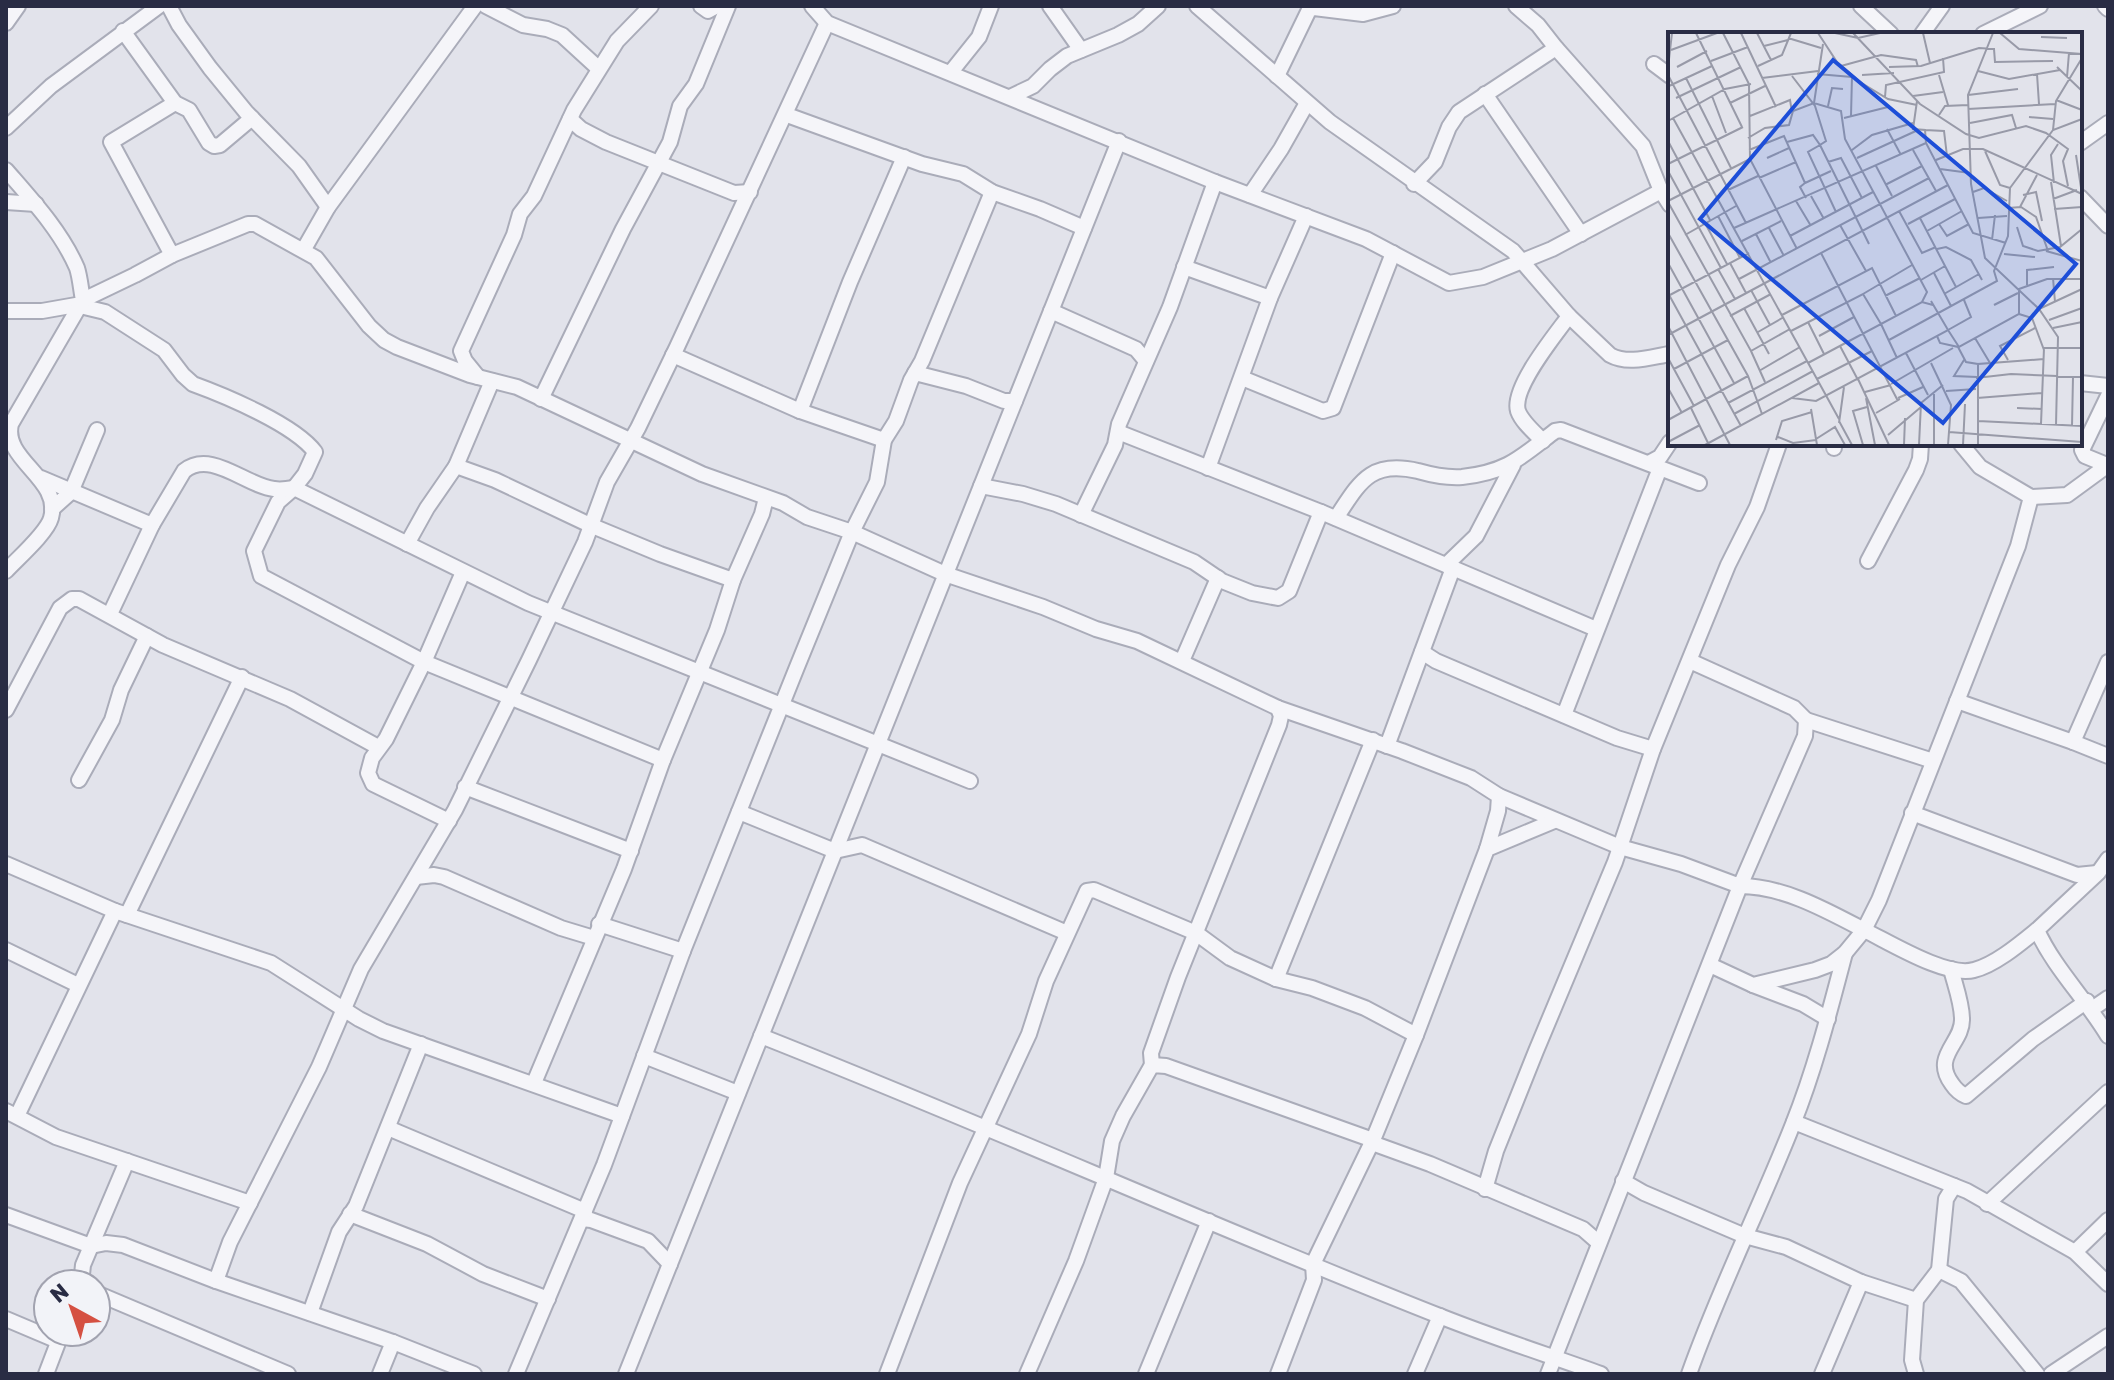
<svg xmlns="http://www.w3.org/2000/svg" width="2114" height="1380" viewBox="0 0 2114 1380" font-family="Rubik,sans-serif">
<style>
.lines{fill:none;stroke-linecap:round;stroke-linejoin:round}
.minor-casing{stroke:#aaacb9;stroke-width:18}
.minor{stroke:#f5f5f9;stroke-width:14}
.inset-road{fill:none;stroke:#989aa8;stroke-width:2}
.view{fill:#1d4ed8;fill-opacity:0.15;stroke:#1d4ed8;stroke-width:4}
.inset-edge{fill:none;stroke:#292c44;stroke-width:4}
</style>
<rect width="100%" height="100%" fill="#e2e3eb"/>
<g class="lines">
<g class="minor-casing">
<g id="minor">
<path d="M 169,6 L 179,25 L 210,68 L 246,112 L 299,166 L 328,207"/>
<path d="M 486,6 L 523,25 L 547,29 L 562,35 L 598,68"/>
<path d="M 701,6 L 708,11 L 717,6"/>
<path d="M 812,6 L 827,23 L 1215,182 L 1366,239 L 1449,283 L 1483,277 L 1552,249 L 1661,191"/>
<path d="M 1050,6 L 1081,50"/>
<path d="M 1197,6 L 1330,122 L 1513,251 L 1569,316 L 1610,355 C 1628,365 1651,357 1670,354"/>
<path d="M 1516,6 L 1538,25 L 1556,48 L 1643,146 L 1661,191 L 1670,205"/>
<path d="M 1861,6 L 1891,34"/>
<path d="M 2105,6 L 2108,9"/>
<path d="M 6,23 L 18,6"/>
<path d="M 123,31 L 175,103 L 189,110 L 209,143 L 214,146 L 220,145 L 252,118"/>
<path d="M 1922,34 L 1942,6"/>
<path d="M 1983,34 L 2040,6"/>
<path d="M 1654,64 L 1670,76"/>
<path d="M 951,72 L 979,37 L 991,6"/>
<path d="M 1277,76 L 1309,10 L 1314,8 L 1363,14 L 1393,6"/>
<path d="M 1485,94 L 1581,234"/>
<path d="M 1010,97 L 1033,86 L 1050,69 L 1067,56 L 1118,35 L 1138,24 L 1158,6"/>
<path d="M 787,115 L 922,164 L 963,174 L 992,192 L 1040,209 L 1084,228"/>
<path d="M 570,119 L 581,129 L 606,142 L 734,193 L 750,192"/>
<path d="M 6,128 L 51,86 L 159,6"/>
<path d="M 2080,143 L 2108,123"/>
<path d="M 6,170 C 32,200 61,231 77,268 C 80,277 81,290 83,300"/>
<path d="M 1414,184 L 1435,162 L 1449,127 L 1459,112 L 1556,48"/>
<path d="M 1250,195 L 1281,149 L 1307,103"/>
<path d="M 2080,197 L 2108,226"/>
<path d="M 6,202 L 36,204"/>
<path d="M 304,249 L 328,207 L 475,6"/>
<path d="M 172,255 L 111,142 L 175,103"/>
<path d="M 1184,267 L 1270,298"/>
<path d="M 6,311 L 42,311 L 76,305 L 105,312 L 164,350 L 183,375 L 193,384 C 226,396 295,425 315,452 L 305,474 L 294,488 L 528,603 L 970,781"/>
<path d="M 1051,311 L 1136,349 L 1146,361"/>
<path d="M 673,355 L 800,411 L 884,440"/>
<path d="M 915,373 L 966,386 L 1004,401 L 1015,401"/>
<path d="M 478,377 L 465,361 L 461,351 L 514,235 L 520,214 L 534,196 L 574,110 L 617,41 L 651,6"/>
<path d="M 1242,378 L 1323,411 L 1333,408 L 1393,253"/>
<path d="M 2080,383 L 2108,386"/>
<path d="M 541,399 L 623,229 L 670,142 L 680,106 L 696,84 L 728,6"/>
<path d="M 800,411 L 850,282 L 904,157"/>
<path d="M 1118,432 L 1321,512 L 1596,629"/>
<path d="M 1543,441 C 1534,432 1522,422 1518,411 C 1511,388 1556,334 1569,316"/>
<path d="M 1834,444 L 1834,448"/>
<path d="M 1649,463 L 1660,457 L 1670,442"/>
<path d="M 2107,465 L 2085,456 L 2082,450 L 2108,396"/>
<path d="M 456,466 L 492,381"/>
<path d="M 1208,468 L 1270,298 L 1306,216"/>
<path d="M 41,478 L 152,525"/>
<path d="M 981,486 L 1023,494 L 1056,504 L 1194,562 L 1222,581 L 1252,593 L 1278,598 L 1289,591 L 1321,512"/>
<path d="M 294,488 L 278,502 L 254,551 L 261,576 L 424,662 L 663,760"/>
<path d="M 2031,497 L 2067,495 L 2108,465"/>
<path d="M 52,509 L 71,492 L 97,430"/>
<path d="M 1081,515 L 1115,445 L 1119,424 L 1170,307 L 1215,182"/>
<path d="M 1336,518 C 1360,482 1370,460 1418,471 C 1432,475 1447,478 1462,477 C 1507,472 1520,458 1555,431 L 1561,430 L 1699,483"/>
<path d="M 407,544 L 427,508 L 456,466 L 495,480 L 590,525 L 660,554 L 733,580"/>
<path d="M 1868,561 L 1916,470 L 1920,459 L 1921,444"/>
<path d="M 1446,565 L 1476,536 L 1513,465"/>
<path d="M 6,571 C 17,559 47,533 51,518 C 62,479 2,460 11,424 L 83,300 L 135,275 L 172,255 L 248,224 L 255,224 L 316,258 L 369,326 L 384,340 L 397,347 L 470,375 L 517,387 L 702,474 L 783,503 L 807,517 L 852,532 L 945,574 L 1043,607 L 1096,629 L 1137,641 L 1278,708 L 1402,751 L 1471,778 L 1499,796 L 1498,811 L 1487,849"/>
<path d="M 110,614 L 152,525 L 184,471 C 211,449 246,486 274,489 C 280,490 288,489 294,488"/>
<path d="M 1422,652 L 1436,661 L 1617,738 L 1653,749"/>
<path d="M 1182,661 L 1218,578"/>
<path d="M 2108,662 L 2073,742 L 2108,756"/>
<path d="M 1957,701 L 2073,742"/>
<path d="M 6,710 L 60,608 L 72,599 L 79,599 L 163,645 L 290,699 L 378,747"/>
<path d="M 1564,715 L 1660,468"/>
<path d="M 1806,720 L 1933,761"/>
<path d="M 1387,746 L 1453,568"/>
<path d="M 79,780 L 112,720 L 121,690 L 147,636"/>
<path d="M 465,787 L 631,851"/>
<path d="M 1499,796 L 1620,847 L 1681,864 L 1740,886 L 1805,736 L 1806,720 L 1794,708 L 1690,661"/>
<path d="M 739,812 L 835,851 L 862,845 L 1067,933"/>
<path d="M 1912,813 L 2077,875 L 2097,873"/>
<path d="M 449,821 L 373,784 L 368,773 L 372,758 L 386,739 L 424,662 L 463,572"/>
<path d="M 2108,859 L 2098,873 L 2037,930 C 2054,968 2086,999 2108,1036"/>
<path d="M 6,864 L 115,911 L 271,963 L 359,1019 L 383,1031 L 622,1116"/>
<path d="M 416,877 L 434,875 L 444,877 L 561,928 L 594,938"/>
<path d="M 127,915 L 242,677"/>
<path d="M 599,924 L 683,951"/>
<path d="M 6,950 L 78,985"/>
<path d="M 1710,965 L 1753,985 L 1815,970 L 1831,964 L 1845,953 L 1864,930 C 1889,942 1947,978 1974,970 C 1995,965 2021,943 2037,930"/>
<path d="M 1951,969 C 1955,985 1962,1003 1962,1019 C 1963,1043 1931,1056 1952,1084 C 1956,1090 1959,1093 1966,1096 L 2033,1039 L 2087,1001"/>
<path d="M 1276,979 L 1373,740"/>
<path d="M 1753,985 L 1803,1004 L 1828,1019"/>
<path d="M 2092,1009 L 2108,998"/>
<path d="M 761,1036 C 989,1126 1213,1227 1442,1317 C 1495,1338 1548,1355 1601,1374"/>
<path d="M 644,1056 L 738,1093"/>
<path d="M 1152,1065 L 1151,1053 L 1178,977 L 1279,725 L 1281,716 L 1278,708"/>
<path d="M 534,1083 L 624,869 L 663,760 L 717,630 L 733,580 L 762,514 L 766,498"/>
<path d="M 6,1111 L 56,1137 L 250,1203"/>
<path d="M 17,1116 L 115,911"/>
<path d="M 1794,1122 L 1967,1191 L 2075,1252 L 2108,1284"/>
<path d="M 388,1128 L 585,1211"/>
<path d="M 1372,1143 L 1430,1164 L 1583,1229 L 1599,1243"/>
<path d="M 1623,1181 L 1644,1193 L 1745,1236 L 1786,1247 L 1861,1282 L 1916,1300"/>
<path d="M 1485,1189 L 1496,1151 L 1536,1051 L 1615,862 L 1653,749 L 1728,565 L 1757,507 L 1779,444"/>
<path d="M 1987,1204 L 2108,1092"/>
<path d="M 350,1214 L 427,1244 L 483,1274 L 548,1299"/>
<path d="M 6,1215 L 91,1246 L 106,1243 L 123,1245 L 216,1281 L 393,1342 L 474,1374"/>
<path d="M 582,1219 L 591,1220 L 648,1241 L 670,1264"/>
<path d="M 2075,1252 L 2108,1220"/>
<path d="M 1939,1270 L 1961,1281 L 2037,1374"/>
<path d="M 216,1281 L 230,1242 L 319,1067 L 361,969 L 455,810 L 529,660 L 585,542 L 607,482 L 638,428 L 677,347 L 827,23"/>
<path d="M 81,1284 L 83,1265 L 127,1161"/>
<path d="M 96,1293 L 288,1374"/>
<path d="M 310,1313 L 339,1232 L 356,1206 L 421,1044"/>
<path d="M 6,1319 L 58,1341"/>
<path d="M 46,1374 L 62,1332"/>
<path d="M 380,1374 L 393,1342"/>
<path d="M 516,1374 L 604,1165 L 683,951 L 797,667 L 852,532 L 877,482 L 884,440 L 896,421 L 911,380 L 922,361 L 992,192"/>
<path d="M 626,1374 L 1119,141"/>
<path d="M 887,1374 L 960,1183 L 1029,1034 L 1046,981 L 1087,891 L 1094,890 L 1196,933 L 1230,958 L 1276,979 L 1312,988 L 1365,1008 L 1416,1035"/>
<path d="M 1027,1374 L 1076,1261 L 1106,1178 L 1112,1141 L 1123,1116 L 1152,1065 L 1166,1066 L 1373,1140"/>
<path d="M 1146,1374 L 1209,1221"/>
<path d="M 1278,1374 L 1314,1280 L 1313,1264 L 1373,1140 L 1416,1035 L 1487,849 L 1554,821"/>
<path d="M 1415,1374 L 1440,1316"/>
<path d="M 1548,1374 L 1740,886 C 1783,886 1826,910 1864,930 L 1879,900 L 2018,546 L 2031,497 L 1980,467 L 1961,444"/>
<path d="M 1689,1374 C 1719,1289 1760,1208 1793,1124 C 1815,1069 1830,1010 1845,953"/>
<path d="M 1822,1374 L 1861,1282"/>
<path d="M 1916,1374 L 1912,1360 L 1916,1300 L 1939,1270 L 1946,1199 L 1954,1186"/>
<path d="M 2051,1374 L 2108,1336"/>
</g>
</g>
<use href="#minor" class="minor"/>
</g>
<g transform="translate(1668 32)">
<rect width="414" height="414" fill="#e2e3eb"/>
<path class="inset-road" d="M 28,1 L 74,95M 55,1 L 81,52 L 82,127 L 129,217M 73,1 L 108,75M 89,1 L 103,28M 150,1 L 169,30 L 192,50 L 220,67 L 249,73M 167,1 L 190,6 L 212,1M 185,1 L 252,72 L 298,102 L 311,106 L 358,94 L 378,101 L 400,117 L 395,129 L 400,154M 255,1 L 262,31M 325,1 L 300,63 L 303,152 L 317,226 L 371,277 L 390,305 L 388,393M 332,1 L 351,17 L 414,22M 373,5 L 399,6M 120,6 L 153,16M 96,14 L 120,8M 3,18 L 49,1M 43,29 L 80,15M 90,34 L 114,23 L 123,1M 173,34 L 213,23 L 248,28 L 250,35M 9,35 L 39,19M 221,35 L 253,34 L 311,16 L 326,17 L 327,30 L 385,29M 389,35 L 414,59M 0,36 L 4,1M 310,39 L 341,47 L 392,38M 149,42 L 184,45M 369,42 L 371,72M 0,43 L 78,191M 194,43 L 226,41M 271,43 L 280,73M 124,44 L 147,74 L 158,109 L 152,113 L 201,212M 399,45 L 401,21M 18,46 L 63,136M 94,46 L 150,39M 1,54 L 44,34M 300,63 L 350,57M 44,64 L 58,101M 245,64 L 275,60M 217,65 L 218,53 L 276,40 L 275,26M 8,66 L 73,35M 388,68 L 414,78M 249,69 L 245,97 L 257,98 L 258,111 L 305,201 L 338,211M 62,71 L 97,54M 146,71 L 155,12M 160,74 L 164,56 L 175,57M 300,77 L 387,72M 271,83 L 277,74 L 300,73M 82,84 L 122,68 L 124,80M 183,84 L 184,44M 361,85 L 385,87M 5,86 L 171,387M 176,86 L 220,75M 0,89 L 57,57 L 83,52M 302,91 L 344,83 L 348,96M 219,97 L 233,123M 257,98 L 276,99 L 279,124M 385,98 L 388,69 L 414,26M 80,106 L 97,96 L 121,93 L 125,79 L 146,71 L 173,79 L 177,107 L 259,260 L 254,270M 0,109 L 42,188M 119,110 L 145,103 L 152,113 L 140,120 L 168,180M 81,118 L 116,104 L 137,151 L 132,155 L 138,166M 184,118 L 204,103 L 245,91M 245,118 L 268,159M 317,119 L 332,153 L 342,156M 408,123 L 414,162M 99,126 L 121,116M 189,126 L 250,98M 268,128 L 295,117 L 315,117 L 414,162M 160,130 L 173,126 L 194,166M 0,132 L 75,95M 208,134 L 224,164M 272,137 L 302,141M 0,139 L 53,236M 91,146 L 128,130M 383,150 L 393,214M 137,151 L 163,139M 386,151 L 383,123 L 390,112M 217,153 L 254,134M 60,158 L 90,144M 305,160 L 316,156 L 339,169M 355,163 L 368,160 L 374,189M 143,164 L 156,187M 385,167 L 409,158M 0,169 L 82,127M 128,169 L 143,194M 0,170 L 83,319 L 122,297M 352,175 L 369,143M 340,176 L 353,175 L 368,185 L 380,219M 386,177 L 414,175M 231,179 L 254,221 L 268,215M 50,184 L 72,226M 252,186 L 288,255M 310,186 L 339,184M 37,191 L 59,232M 240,192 L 287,167M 271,192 L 279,204 L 301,192M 172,193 L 198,239M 349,195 L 355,214 L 370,219 L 392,215 L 414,197M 66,196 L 258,111M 101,196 L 116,224M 259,199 L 294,179M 0,201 L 80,344 L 94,382M 88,202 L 103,231M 17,203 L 68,174M 122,204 L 205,160M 324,208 L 327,183M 74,209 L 113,189M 269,217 L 278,215 L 303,228 L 314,248M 378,219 L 414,229M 153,221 L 230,369M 336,222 L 367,225M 0,231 L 66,351M 62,231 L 78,261M 50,237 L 67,267M 266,241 L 283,274M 385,246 L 387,270M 71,247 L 261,146M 253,248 L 277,234M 359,253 L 359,238 L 386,235M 83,258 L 102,293M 0,261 L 73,394M 195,262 L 244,233M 276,262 L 311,242M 0,264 L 81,221M 217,264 L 252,246M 263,269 L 280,298 L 303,285 L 296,268M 326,273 L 350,261M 76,276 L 101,322M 371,277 L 414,257M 351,282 L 364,286 L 376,318M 114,283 L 204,236 L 228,284M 62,284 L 103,262M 381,288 L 414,276M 140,290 L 156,322M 213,292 L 229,326M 0,294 L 62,413M 385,296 L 414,290M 123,299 L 195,262 L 213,292M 90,300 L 116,285M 0,303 L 280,153M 151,304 L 186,285M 269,304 L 272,311 L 290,315 L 298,330 L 310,332M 307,306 L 322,331M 221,308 L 329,249 L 326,239 L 340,204 L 342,156 L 385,98 L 414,87M 172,314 L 190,348M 83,319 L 97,350M 238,321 L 260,363M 0,326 L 26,374M 296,328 L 286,344 L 309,345M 340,328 L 332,314 L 367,296M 140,331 L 254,270 L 265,273M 263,331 L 283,373 L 280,413M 6,337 L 60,308M 91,339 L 132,315M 308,346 L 343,342 L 414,345M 149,347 L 204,319M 190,347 L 221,413M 223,352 L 285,316M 0,356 L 14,381M 278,359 L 308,357M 197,360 L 223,353M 266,362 L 266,413M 124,366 L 148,369 L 280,298 L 291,315 L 351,282 L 351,257 L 379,247 L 414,247M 198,366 L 207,413M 230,366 L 255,355M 309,366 L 374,361M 60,371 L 139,329M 23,376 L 41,413M 349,376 L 374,377M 143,377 L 149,413M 208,381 L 232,367M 66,382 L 145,339M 0,388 L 80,344M 171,389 L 184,413M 310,389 L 414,394M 171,391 L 176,355M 373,392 L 376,316 L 414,316M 404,394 L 405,345M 281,400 L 414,410M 220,403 L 253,375M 110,405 L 125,411 L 148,408M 148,407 L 167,395 L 177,413M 108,408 L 114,389 L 144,380M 0,410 L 32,393M 37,413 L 151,351M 195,413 L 185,379 L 199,375M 236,413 L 237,386M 251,413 L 253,371 L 275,353M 295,413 L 297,372M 310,413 L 310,332 L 376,327"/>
<path class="view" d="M 165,28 L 408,232 L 275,391 L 32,187 Z"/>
<rect width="414" height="414" class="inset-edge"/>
</g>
<rect width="2114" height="1380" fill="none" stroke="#292c44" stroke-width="16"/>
<g transform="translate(72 1308) rotate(320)"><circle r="38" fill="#f2f3f8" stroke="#a2a3b0" stroke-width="2"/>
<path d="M0-6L14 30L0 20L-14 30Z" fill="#d55042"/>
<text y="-12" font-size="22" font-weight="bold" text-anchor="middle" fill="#292c44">N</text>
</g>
</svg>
